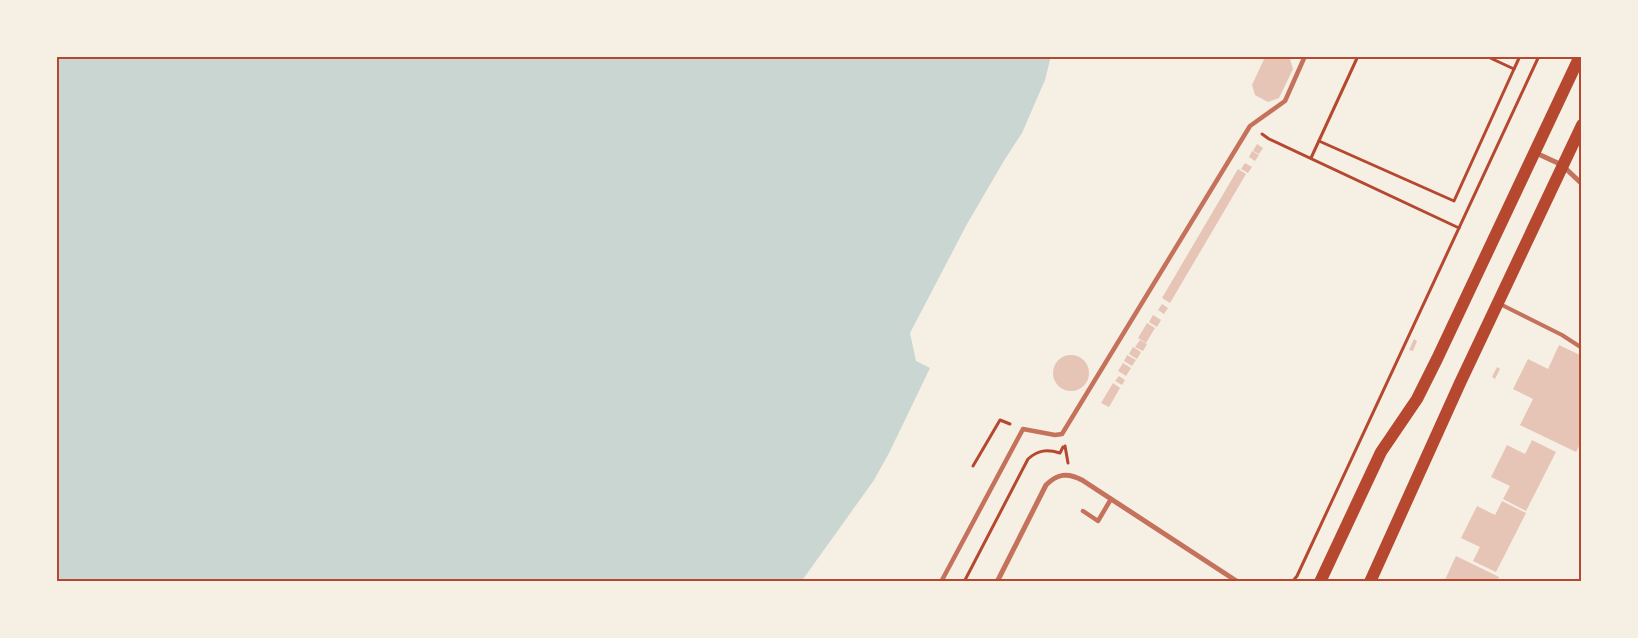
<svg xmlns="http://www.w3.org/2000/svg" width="1638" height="638" viewBox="0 0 1638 638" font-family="Poppins,sans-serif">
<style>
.water{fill:#c9d6d2}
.building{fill:#e6c5b7}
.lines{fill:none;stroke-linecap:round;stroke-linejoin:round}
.path{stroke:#b5482f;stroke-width:3}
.service{stroke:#c5725c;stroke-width:4}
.pedestrian{stroke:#c5725c;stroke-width:4.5}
.minor{stroke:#c5725c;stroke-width:5}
.primary{stroke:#b5482f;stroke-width:12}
.neatline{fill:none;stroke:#b5482f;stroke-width:2}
</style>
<rect width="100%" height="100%" fill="#f6efe4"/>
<path class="water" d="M 56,56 L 1051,56 L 1045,80 L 1022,133 L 1005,159 L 967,224 L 910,333 L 916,361 L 930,368 L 889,453 L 874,480 L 801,582 L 56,582 Z"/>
<g class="building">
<path d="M 1268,56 L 1283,56 L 1290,59 L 1293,69 L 1279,98 L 1268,102 L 1255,95 L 1252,85 L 1265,57 Z"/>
<path d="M 1257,144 L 1263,148 L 1259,154 L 1253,151 Z"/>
<path d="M 1252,151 L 1259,155 L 1255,161 L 1249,157 Z"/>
<path d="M 1245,163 L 1252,167 L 1248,173 L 1241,169 Z"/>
<path d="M 1238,169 L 1246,174 L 1170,303 L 1162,298 Z"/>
<path d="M 1162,304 L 1168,308 L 1164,314 L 1158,310 Z"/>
<path d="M 1153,315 L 1161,320 L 1157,327 L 1149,322 Z"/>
<path d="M 1147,323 L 1155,328 L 1146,343 L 1138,338 Z"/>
<path d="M 1414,339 L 1417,341 L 1413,351 L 1409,350 Z"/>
<path d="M 1140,340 L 1147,344 L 1143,351 L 1135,347 Z"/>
<path d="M 1559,345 L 1582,356 L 1582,441 L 1576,452 L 1520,425 L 1533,399 L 1513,389 L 1528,359 L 1548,369 Z"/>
<path d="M 1133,347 L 1141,352 L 1137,359 L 1129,354 Z"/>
<circle cx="1071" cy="373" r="18"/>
<path d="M 1127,355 L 1136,360 L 1132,366 L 1124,361 Z"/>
<path d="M 1123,363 L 1131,368 L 1126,376 L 1118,371 Z"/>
<path d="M 1497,367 L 1500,369 L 1495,379 L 1492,377 Z"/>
<path d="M 1119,376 L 1125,380 L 1122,385 L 1115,381 Z"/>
<path d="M 1113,383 L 1120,388 L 1109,407 L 1101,403 Z"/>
<path d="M 1532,440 L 1556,452 L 1526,511 L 1503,499 L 1510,486 L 1491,477 L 1507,445 L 1525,454 Z"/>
<path d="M 1502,501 L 1526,513 L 1496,572 L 1473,561 L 1480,547 L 1461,538 L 1477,506 L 1495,515 Z"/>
<path d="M 1456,556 L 1499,577 L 1497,582 L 1444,582 Z"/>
</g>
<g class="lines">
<g class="path">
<path d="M 1486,56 L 1514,69 L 1520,56"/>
<path d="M 1262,134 L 1269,139 L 1459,228"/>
<path d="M 1319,141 L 1454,201 L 1514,69"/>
<path d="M 1311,158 L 1358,56"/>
<path d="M 1065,446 L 1068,463"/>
<path d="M 973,466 L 1000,420 L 1010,424"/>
<path d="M 964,582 L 1028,459 C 1038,450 1047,449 1060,453 L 1063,447"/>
<path d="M 1292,582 L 1297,576 L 1539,56"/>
</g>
<path class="service" d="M 1500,304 L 1562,335 L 1582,348"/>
<g class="pedestrian">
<path d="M 1083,511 L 1098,521 L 1111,499"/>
<path d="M 941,582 L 1023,429 L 1055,435 L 1062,434 L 1250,126 L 1285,101 L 1305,56"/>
</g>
<g class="minor">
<path d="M 1536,153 L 1562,165 L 1582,184"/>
<path d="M 997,582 L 1046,485 C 1057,474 1067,472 1082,480 L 1238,582"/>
</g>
<g class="primary">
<path d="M 1320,582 L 1381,452 L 1417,399 L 1437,359 L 1580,56"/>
<path d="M 1370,582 L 1460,383 L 1582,125"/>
</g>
</g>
<rect width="1638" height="638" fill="none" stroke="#f6efe4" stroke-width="115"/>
<rect x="58" y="58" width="1522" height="522" class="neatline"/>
</svg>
